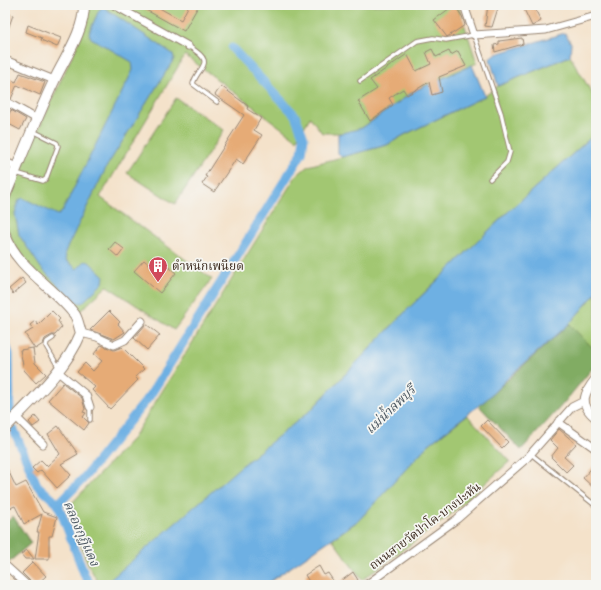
<svg xmlns="http://www.w3.org/2000/svg" width="601" height="590" viewBox="0 0 601 590" font-family="Alegreya,'Noto Serif Thai',serif">
<style>
.green{fill:#a2c772;stroke:#6e7848}
.forest{fill:#81ac64;stroke:#5e6b41}
.water{fill:#6eb0e3;stroke:#546d80}
.lines{fill:none;stroke-linecap:round;stroke-linejoin:round}
.canal{stroke:#6eb0e3;stroke-width:9}
.building{fill:#e6ab76}
.service-casing{stroke:#988674;stroke-width:5.5}
.minor-casing{stroke:#988674;stroke-width:9}
.tertiary-casing{stroke:#988674;stroke-width:10}
.secondary-casing{stroke:#988674;stroke-width:12}
.service{stroke:#fff;stroke-width:3.5}
.minor{stroke:#fff;stroke-width:7}
.tertiary{stroke:#fff;stroke-width:8}
.secondary{stroke:#fff;stroke-width:10}
.labels{text-anchor:middle;stroke-width:3.5;stroke-linejoin:round;paint-order:stroke}
.poi-label{font-size:12px;fill:#3b2a1e;stroke:#f6f6f2;text-anchor:start}
.street-label{font-size:12px;fill:#3b2a1e;stroke:#f6f6f2}
.water-label{font-size:13px;font-style:italic;fill:#4d5963;stroke:#f6f6f2}
</style>
<rect width="100%" height="100%" fill="#f6f6f2"/>
<filter id="ink" filterUnits="userSpaceOnUse"><feTurbulence type="fractalNoise" baseFrequency=".025" numOctaves="2"/><feDisplacementMap in="SourceGraphic" scale="8" xChannelSelector="R" yChannelSelector="G"/><feConvolveMatrix kernelMatrix="1 2 1 2 8 2 1 2 1" color-interpolation-filters="sRGB"/></filter>
<filter id="wash" filterUnits="userSpaceOnUse"><feTurbulence type="fractalNoise" baseFrequency=".012" numOctaves="4" result="noise"/><feDisplacementMap in="SourceGraphic" scale="16" xChannelSelector="R" yChannelSelector="G"/><feGaussianBlur stdDeviation="0.9" result="paint"/><feColorMatrix in="noise" values="0 0 0 0 0 0 0 0 0 0 0 0 0 0 0 0 0 1.4 0 .05"/><feComposite in="paint" operator="in"/></filter>
<g filter="url(#wash)">
<rect width="100%" height="100%" fill="#f4e2ca"/>
<g class="green">
<path d="M 89,5 L 458,5 L 477,63 L 416,90 L 362,128 L 348,133 L 322,133 L 310,117 L 297,140 L 185,55 L 100,197 L 212,279 L 174,330 L 107,286 L 78,313 L 26,262 L 12,241 L 6,224 L 7,206 L 21,168 L 81,36 Z"/>
<path d="M 570,56 L 596,100 L 596,133 L 510,210 L 409,308 L 311,410 L 118,574 L 104,585 L 100,585 C 84,562 76,531 72,503 L 133,438 L 296,176 L 308,166 L 387,145 L 404,135 L 485,96 L 498,86 Z"/>
<path d="M 176,98 L 224,130 L 175,204 L 127,173 Z"/>
<path d="M 596,293 L 596,351 L 569,324 Z"/>
<path d="M 467,415 L 510,461 L 449,516 L 362,580 L 332,539 L 359,520 L 428,445 Z"/>
</g>
<g class="forest">
<path d="M 569,324 L 596,351 L 596,364 L 563,404 L 521,450 L 479,406 Z"/>
<path d="M 13,516 L 31,543 L 8,563 L 5,561 L 5,524 Z"/>
</g>
<g class="water">
<path d="M 103,7 L 173,54 L 174,59 L 107,166 L 65,252 L 66,260 L 77,269 L 85,261 L 89,262 L 104,276 L 103,283 L 82,303 L 74,302 L 41,268 L 19,235 L 15,214 L 19,200 L 23,198 L 58,215 L 62,212 L 133,70 L 132,62 L 91,38 L 89,33 L 99,10 Z"/>
<path d="M 565,33 L 571,43 L 570,56 L 498,86 L 490,59 L 493,55 Z"/>
<path d="M 472,65 L 485,96 L 404,135 L 387,145 L 342,157 L 338,153 L 338,134 L 362,128 L 416,90 Z"/>
<path d="M 596,133 L 596,293 L 569,324 L 509,377 L 487,399 L 428,445 L 359,520 L 265,585 L 104,585 L 239,468 L 311,410 L 409,308 L 510,210 Z"/>
</g>
<g class="lines">
<g class="canal">
<path d="M 5,342 L 9,354 L 10,416"/>
<path d="M 14,430 L 37,485 L 58,504 L 85,576 L 91,585"/>
<path d="M 58,504 L 82,480 L 149,397 L 302,153 L 304,138 L 295,115 L 232,48"/>
</g>
</g>
<g id="blocks">
<g class="building">
<path d="M 137,5 L 154,5 L 181,20 L 189,5 L 199,5 L 184,31 Z"/>
<path d="M 454,5 L 462,16 L 465,25 L 447,37 L 434,20 Z"/>
<path d="M 488,5 L 496,5 L 496,7 L 498,8 L 492,27 L 485,26 Z"/>
<path d="M 522,5 L 533,5 L 541,21 L 532,26 Z"/>
<path d="M 5,13 L 13,15 L 6,35 L 5,35 Z"/>
<path d="M 28,25 L 61,38 L 57,47 L 41,40 L 42,38 L 26,32 Z"/>
<path d="M 522,38 L 523,44 L 495,52 L 494,45 L 499,44 L 499,41 Z"/>
<path d="M 432,49 L 436,57 L 449,51 L 451,55 L 458,51 L 466,66 L 439,77 L 442,92 L 432,95 L 429,82 L 407,95 L 403,89 L 389,98 L 393,105 L 370,121 L 358,101 L 377,89 L 370,80 L 407,54 L 416,71 L 431,64 L 426,52 Z"/>
<path d="M 20,73 L 45,82 L 40,95 L 17,85 L 11,99 L 5,96 L 5,77 L 16,82 Z"/>
<path d="M 221,86 L 248,106 L 247,109 L 261,118 L 254,130 L 262,135 L 243,164 L 236,159 L 214,192 L 202,184 L 207,177 L 205,176 L 244,115 L 215,95 Z"/>
<path d="M 11,110 L 26,119 L 20,130 L 5,122 Z"/>
<path d="M 115,242 L 124,249 L 118,257 L 109,249 Z"/>
<path d="M 144,260 L 158,272 L 165,264 L 176,273 L 160,293 L 134,271 Z"/>
<path d="M 22,278 L 26,283 L 13,294 L 9,289 Z"/>
<path d="M 52,311 L 60,319 L 58,321 L 62,327 L 55,335 L 52,335 L 45,339 L 43,344 L 35,349 L 25,334 L 33,329 L 30,325 L 35,321 L 38,325 Z"/>
<path d="M 109,311 L 120,322 L 118,324 L 125,332 L 114,339 L 90,330 Z"/>
<path d="M 146,324 L 160,335 L 147,350 L 134,338 Z"/>
<path d="M 101,345 L 114,350 L 122,347 L 144,369 L 135,377 L 138,380 L 110,409 L 92,390 L 95,387 L 77,372 L 85,363 L 93,371 L 102,361 L 94,354 Z"/>
<path d="M 33,348 L 35,363 L 46,374 L 36,383 L 24,370 L 20,350 Z"/>
<path d="M 63,383 L 82,398 L 85,409 L 83,412 L 86,413 L 83,417 L 89,423 L 84,430 L 48,400 Z"/>
<path d="M 35,416 L 40,422 L 33,427 L 29,422 Z"/>
<path d="M 487,420 L 508,442 L 502,448 L 481,426 Z"/>
<path d="M 58,426 L 78,454 L 61,464 L 71,475 L 57,488 L 41,470 L 37,473 L 32,468 L 41,460 L 47,466 L 60,454 L 48,434 Z"/>
<path d="M 559,429 L 576,444 L 564,457 L 573,465 L 566,472 L 551,457 L 558,448 L 550,440 Z"/>
<path d="M 596,463 L 596,490 L 583,478 Z"/>
<path d="M 5,464 L 16,487 L 26,482 L 43,512 L 57,517 L 52,536 L 49,536 L 49,559 L 35,559 L 39,532 L 37,532 L 42,514 L 24,524 L 15,506 L 5,510 Z"/>
<path d="M 27,550 L 34,559 L 25,559 L 21,554 Z"/>
<path d="M 33,562 L 46,576 L 36,585 L 34,585 L 22,573 Z"/>
<path d="M 319,566 L 324,575 L 328,573 L 336,585 L 353,572 L 358,580 L 351,585 L 311,585 L 305,575 Z"/>
</g>
</g>
</g>
<g filter="url(#ink)">
<use href="#blocks" fill-opacity="0" stroke="#988674" stroke-width="1"/>
<g class="lines">
<g class="service-casing">
<g id="service">
<path d="M 188,46 C 219,64 197,66 193,84 L 217,102"/>
<path d="M 360,81 L 417,41 L 433,38 L 446,40 L 474,35 L 501,113 L 510,152 L 507,162 L 490,179"/>
<path d="M 16,173 L 43,181 L 46,179 L 58,146 L 57,143 L 33,131"/>
<path d="M 53,338 L 47,342 L 46,346 L 59,368"/>
<path d="M 90,420 L 90,407"/>
<path d="M 531,454 L 596,506"/>
</g>
</g>
<g class="minor-casing">
<g id="minor">
<path d="M 114,5 L 188,46"/>
<path d="M 464,5 L 474,35 L 546,30 L 596,16"/>
<path d="M 5,60 L 54,80"/>
<path d="M 5,101 L 37,119"/>
<path d="M 5,162 L 17,167"/>
<path d="M 81,333 L 97,337 L 114,345 L 125,340 L 142,321"/>
<path d="M 57,371 L 86,395 L 90,407"/>
<path d="M 15,416 L 43,444"/>
<path d="M 558,422 L 596,449"/>
<path d="M 5,565 L 27,585"/>
<path d="M 366,585 L 457,519 L 527,458 L 572,407 L 584,401"/>
</g>
</g>
<g class="tertiary-casing">
<path id="tertiary" d="M 596,378 C 584,393 578,404 596,418"/>
</g>
<g class="secondary-casing">
<g id="secondary">
<path d="M 5,196 C 21,158 36,119 54,81 C 65,57 84,32 84,5"/>
<path d="M 5,235 C 18,269 54,287 75,315 C 78,320 79,327 81,333 C 67,368 31,401 5,428"/>
</g>
</g>
<use href="#service" class="service"/>
<use href="#minor" class="minor"/>
<use href="#tertiary" class="tertiary"/>
<use href="#secondary" class="secondary"/>
</g>
</g>
<defs>
<g id="building-pin" transform="scale(1)"><path d="M0 17L-7.5 6A9.5 9.5 0 1 1 7.5 6Z" fill="#d1495b" stroke="#f6f6f2"/><path d="M-4-6H4V6H1V3H-1V6H-4ZM-2.5-4.3h1.7v1.8h-1.7ZM.8-4.3h1.7v1.8H.8ZM-2.5-1h1.7V.8h-1.7ZM.8-1h1.7V.8H.8Z" fill="#fff"/></g>
</defs>
<g fill-rule="evenodd">
<use href="#building-pin" x="158" y="266"/>
</g>
<g class="labels">
<g class="poi-label">
<text x="172" y="270">ตำหนักเพนียด</text>
</g>
<g class="street-label">
<text transform="translate(425 526) rotate(-37)" y="4">ถนนสายวัดป่าโค-บางปะหัน</text>
</g>
<g class="water-label">
<text transform="translate(390 409) rotate(-44)" y="5">แม่น้ำลพบุรี</text>
<text transform="translate(82 533) rotate(66)" y="5">คลองกุฎีแดง</text>
</g>
</g>
<rect width="601" height="590" fill="none" stroke="#f6f6f2" stroke-width="20"/>
</svg>
